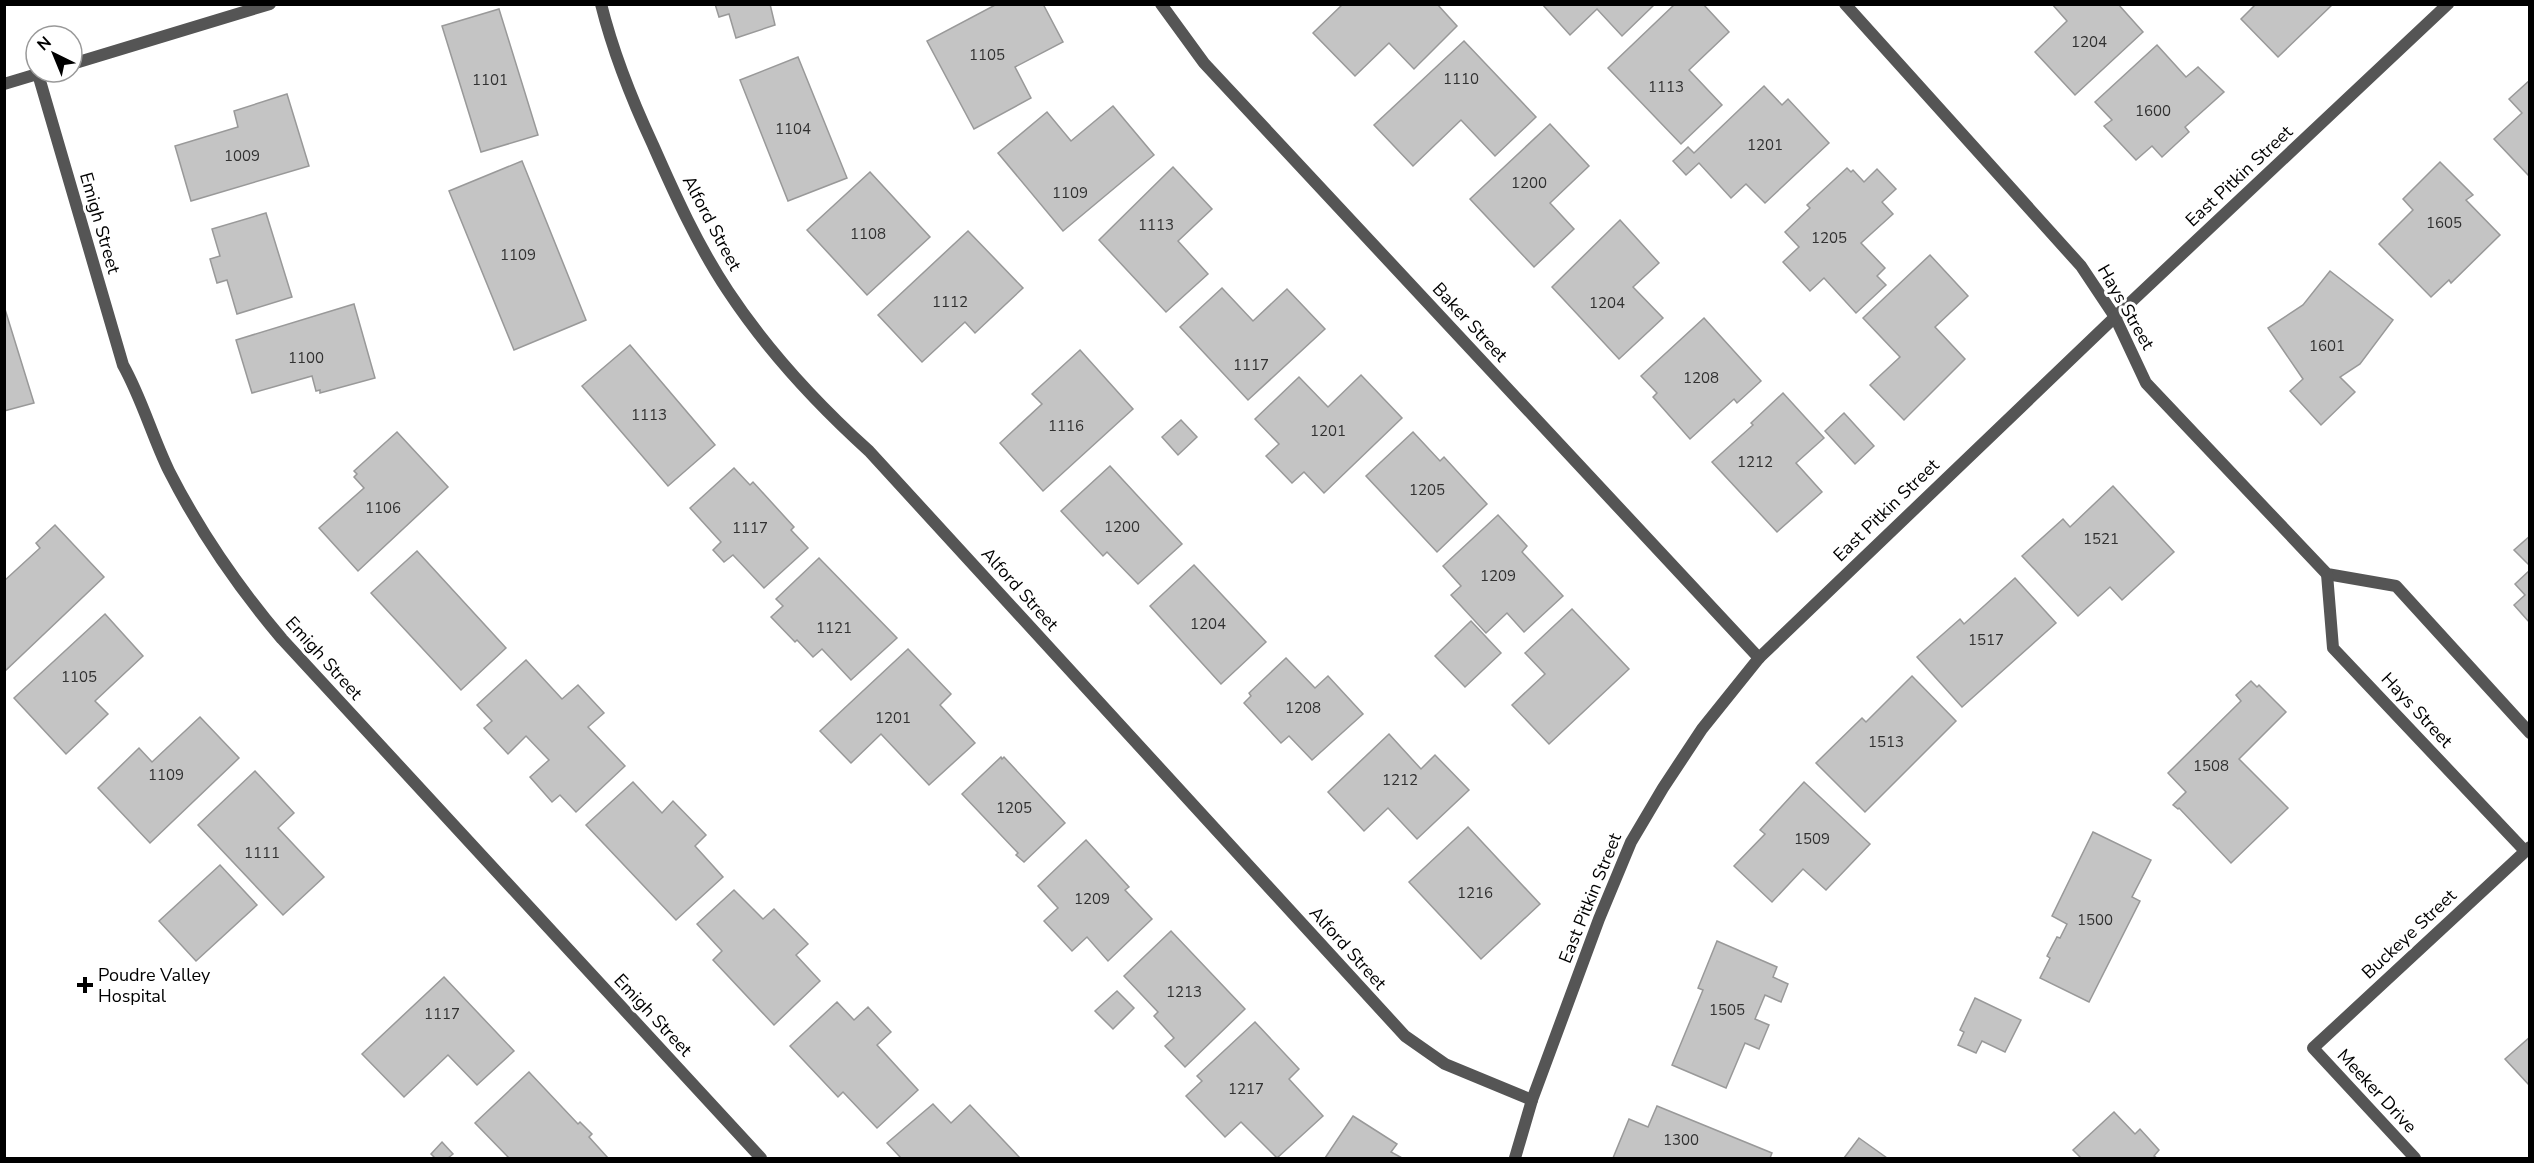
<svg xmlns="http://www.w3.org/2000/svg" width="2534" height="1163" viewBox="0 0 2534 1163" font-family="'Nunito Sans',sans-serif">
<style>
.building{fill:#c4c4c4;stroke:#999;stroke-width:1.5}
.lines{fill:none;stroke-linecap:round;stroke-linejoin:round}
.minor{stroke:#555;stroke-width:12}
.tertiary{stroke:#555;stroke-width:12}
.poi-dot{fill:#000;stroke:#fff;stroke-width:2}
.labels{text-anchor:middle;stroke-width:6;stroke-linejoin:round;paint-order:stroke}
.number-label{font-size:15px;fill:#313131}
.street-label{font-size:18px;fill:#000;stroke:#fff}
.poi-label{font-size:18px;fill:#000;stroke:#fff;text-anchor:start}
</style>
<rect width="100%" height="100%" fill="#fff"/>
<g class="building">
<path d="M 715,4 L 770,4 L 775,25 L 736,38 L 729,14 L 719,17 Z"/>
<path d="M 997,4 L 1043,4 L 1063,42 L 1015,67 L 1031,98 L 974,129 L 927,41 Z"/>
<path d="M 1343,4 L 1437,4 L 1457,26 L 1414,69 L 1389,43 L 1355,76 L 1313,33 Z"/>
<path d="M 1542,4 L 1655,4 L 1622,36 L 1597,9 L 1570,35 Z"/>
<path d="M 1675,4 L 1703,4 L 1729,32 L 1689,70 L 1722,105 L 1681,144 L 1608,68 Z"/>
<path d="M 2052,4 L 2118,4 L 2143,32 L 2075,95 L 2035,52 L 2067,21 Z"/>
<path d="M 2256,4 L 2333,4 L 2278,57 L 2241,19 Z"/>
<path d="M 499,9 L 538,135 L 481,152 L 442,26 Z"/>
<path d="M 1464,41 L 1536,117 L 1495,156 L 1461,120 L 1413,166 L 1374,125 Z"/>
<path d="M 2157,45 L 2186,77 L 2198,67 L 2224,92 L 2185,127 L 2189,132 L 2162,157 L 2152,146 L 2136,160 L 2104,126 L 2112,120 L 2095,102 Z"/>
<path d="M 798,57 L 847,178 L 788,201 L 740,80 Z"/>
<path d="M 2530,80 L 2530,177 L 2494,139 L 2522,113 L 2509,99 Z"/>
<path d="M 1764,86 L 1782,105 L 1788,99 L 1829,143 L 1765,203 L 1746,184 L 1731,198 L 1699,163 L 1686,175 L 1673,161 L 1688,147 L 1694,153 Z"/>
<path d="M 287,94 L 309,166 L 191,201 L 175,146 L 238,127 L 234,111 Z"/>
<path d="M 1113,106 L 1154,155 L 1063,231 L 998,153 L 1047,112 L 1071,141 Z"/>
<path d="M 1550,124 L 1589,166 L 1550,203 L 1574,229 L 1534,267 L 1470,199 Z"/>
<path d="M 522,161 L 586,320 L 514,350 L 449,191 Z"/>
<path d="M 2440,162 L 2473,195 L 2466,200 L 2500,235 L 2451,283 L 2449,280 L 2431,297 L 2379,244 L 2413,210 L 2403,199 Z"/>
<path d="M 1173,167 L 1212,209 L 1178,241 L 1208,274 L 1166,312 L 1099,240 Z"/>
<path d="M 1847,168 L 1851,172 L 1853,170 L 1864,182 L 1877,169 L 1896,189 L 1882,202 L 1893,214 L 1861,243 L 1885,268 L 1877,276 L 1886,285 L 1856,313 L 1824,278 L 1810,291 L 1783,262 L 1799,247 L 1785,232 L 1810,208 L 1807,205 Z"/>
<path d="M 870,172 L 930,237 L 867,295 L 807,230 Z"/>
<path d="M 266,213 L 292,297 L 237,314 L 227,280 L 217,283 L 210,259 L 220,256 L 212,229 Z"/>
<path d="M 1620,220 L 1659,263 L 1633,287 L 1663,318 L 1619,359 L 1552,287 Z"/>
<path d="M 968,231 L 1023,288 L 975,333 L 965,322 L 922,362 L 878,315 Z"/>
<path d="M 1930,255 L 1968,296 L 1935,327 L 1965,359 L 1904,420 L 1870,385 L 1900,357 L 1863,318 Z"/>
<path d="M 2330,271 L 2393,320 L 2360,364 L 2340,377 L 2355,392 L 2321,425 L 2290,391 L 2303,379 L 2268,328 L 2303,305 Z"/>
<path d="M 1222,288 L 1253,321 L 1287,289 L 1325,329 L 1248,400 L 1180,327 Z"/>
<path d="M 354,304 L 375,378 L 320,393 L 320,390 L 316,391 L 312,376 L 252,393 L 236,340 Z"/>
<path d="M 4,306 L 34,403 L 4,411 Z"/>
<path d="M 1704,318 L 1761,381 L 1737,403 L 1734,399 L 1690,439 L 1653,397 L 1657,393 L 1641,376 Z"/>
<path d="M 630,345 L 715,445 L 668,486 L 582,386 Z"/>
<path d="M 1080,350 L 1133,409 L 1043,491 L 1000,443 L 1042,404 L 1032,394 Z"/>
<path d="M 1361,375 L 1402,418 L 1324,493 L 1304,472 L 1292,483 L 1266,456 L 1279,444 L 1255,419 L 1299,377 L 1328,407 Z"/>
<path d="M 1783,393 L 1824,438 L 1796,463 L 1822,492 L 1777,532 L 1712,462 L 1753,425 L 1751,423 Z"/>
<path d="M 1844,413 L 1874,446 L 1855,464 L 1825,431 Z"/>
<path d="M 1181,420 L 1197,437 L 1178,455 L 1162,437 Z"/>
<path d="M 397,432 L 448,487 L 358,571 L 319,528 L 364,488 L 354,477 L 357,474 L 354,471 Z"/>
<path d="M 1413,432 L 1440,461 L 1444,457 L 1487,504 L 1437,552 L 1366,476 Z"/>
<path d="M 1110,466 L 1182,544 L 1138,584 L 1107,552 L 1103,556 L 1061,511 Z"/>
<path d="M 734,468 L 750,485 L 753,482 L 794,527 L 791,530 L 808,548 L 764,588 L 733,555 L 724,562 L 713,550 L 721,542 L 690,508 Z"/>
<path d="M 2113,486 L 2174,552 L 2122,600 L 2110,587 L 2078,616 L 2022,556 L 2063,519 L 2070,527 Z"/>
<path d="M 1498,515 L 1527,546 L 1522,552 L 1563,596 L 1524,632 L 1507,613 L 1486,633 L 1451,595 L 1461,586 L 1443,566 Z"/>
<path d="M 55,525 L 104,577 L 4,672 L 4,581 L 40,548 L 36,543 Z"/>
<path d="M 2530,536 L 2530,566 L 2514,550 Z"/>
<path d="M 417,551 L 506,648 L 461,690 L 371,593 Z"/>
<path d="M 819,558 L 897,638 L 851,680 L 822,649 L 813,657 L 797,640 L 795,642 L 771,617 L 783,606 L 776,599 Z"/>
<path d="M 1194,565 L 1266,642 L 1221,684 L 1150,606 Z"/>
<path d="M 2530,570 L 2530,623 L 2514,605 L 2525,595 L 2515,584 Z"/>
<path d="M 2015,578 L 2056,623 L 1962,707 L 1917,657 L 1960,619 L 1964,624 Z"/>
<path d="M 1572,609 L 1629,669 L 1549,744 L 1512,705 L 1545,674 L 1525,653 Z"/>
<path d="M 105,614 L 143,656 L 95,701 L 108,714 L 66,754 L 14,698 Z"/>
<path d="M 1471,621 L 1501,653 L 1465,687 L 1435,656 Z"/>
<path d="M 908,649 L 951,694 L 940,705 L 975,743 L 929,785 L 881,734 L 851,763 L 820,731 Z"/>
<path d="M 1286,658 L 1315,688 L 1328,676 L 1363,714 L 1312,760 L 1289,736 L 1281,743 L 1244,703 L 1251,696 L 1249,693 Z"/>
<path d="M 526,660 L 562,699 L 578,685 L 604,713 L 588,727 L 625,766 L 576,812 L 560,795 L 552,802 L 530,777 L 549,760 L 526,736 L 508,754 L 484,728 L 492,721 L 477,705 Z"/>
<path d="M 1912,676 L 1956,721 L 1865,812 L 1816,763 L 1862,718 L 1866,722 Z"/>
<path d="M 2251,681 L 2257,687 L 2259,685 L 2286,712 L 2239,759 L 2288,808 L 2231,863 L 2179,808 L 2178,809 L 2173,805 L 2186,792 L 2168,773 L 2241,701 L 2236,695 Z"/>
<path d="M 200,717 L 239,758 L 150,843 L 98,788 L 139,748 L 152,762 Z"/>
<path d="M 1389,734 L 1421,769 L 1435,755 L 1469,790 L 1417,839 L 1388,808 L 1364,831 L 1328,792 Z"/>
<path d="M 1001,757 L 1002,759 L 1004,757 L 1065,823 L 1024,862 L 1016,855 L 1018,853 L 962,794 Z"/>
<path d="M 255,771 L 294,813 L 278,828 L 324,877 L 283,915 L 198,825 Z"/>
<path d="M 633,782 L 662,813 L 673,801 L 706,835 L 695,846 L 723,877 L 676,920 L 586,825 Z"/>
<path d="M 1804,782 L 1870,844 L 1826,890 L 1803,869 L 1772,902 L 1734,866 L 1765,834 L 1760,830 Z"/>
<path d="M 1468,827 L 1540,904 L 1481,959 L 1409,882 Z"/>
<path d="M 2093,832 L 2151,860 L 2132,897 L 2140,901 L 2089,1002 L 2040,978 L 2050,958 L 2047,956 L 2057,937 L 2060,938 L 2067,924 L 2052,916 Z"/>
<path d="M 1086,840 L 1129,887 L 1125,890 L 1152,919 L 1108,961 L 1087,937 L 1072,951 L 1044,921 L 1058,908 L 1038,886 Z"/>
<path d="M 220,865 L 257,905 L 196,961 L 159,921 Z"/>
<path d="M 734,890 L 763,919 L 774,909 L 808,944 L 796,955 L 820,981 L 774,1025 L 713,960 L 722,951 L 697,924 Z"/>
<path d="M 1171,931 L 1245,1009 L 1185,1067 L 1165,1046 L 1174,1038 L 1154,1016 L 1158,1012 L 1124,976 Z"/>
<path d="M 1717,941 L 1777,967 L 1773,977 L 1788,984 L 1781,1002 L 1765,995 L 1755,1019 L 1769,1025 L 1759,1049 L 1745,1043 L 1726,1088 L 1672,1065 L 1703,990 L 1698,988 Z"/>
<path d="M 444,977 L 514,1051 L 477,1085 L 448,1055 L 404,1097 L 362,1054 Z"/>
<path d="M 1117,991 L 1134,1008 L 1113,1029 L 1095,1011 Z"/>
<path d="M 1975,998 L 2021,1020 L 2005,1052 L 1982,1041 L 1976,1053 L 1958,1045 L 1964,1032 L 1960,1030 Z"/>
<path d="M 837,1002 L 854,1020 L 868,1007 L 891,1032 L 877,1045 L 918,1090 L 877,1128 L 843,1092 L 838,1097 L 790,1046 Z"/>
<path d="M 1255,1022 L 1299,1069 L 1289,1079 L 1323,1116 L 1277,1158 L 1241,1122 L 1225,1137 L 1186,1096 L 1202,1081 L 1197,1076 Z"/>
<path d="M 2530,1037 L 2530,1086 L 2505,1059 Z"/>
<path d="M 529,1072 L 578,1124 L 580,1122 L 592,1134 L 589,1137 L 608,1158 L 509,1158 L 475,1123 Z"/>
<path d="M 933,1104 L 951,1123 L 970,1105 L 1020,1158 L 901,1158 L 887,1143 Z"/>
<path d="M 1657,1106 L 1772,1153 L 1770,1158 L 1613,1158 L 1629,1119 L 1648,1127 Z"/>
<path d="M 2114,1112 L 2135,1134 L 2140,1129 L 2159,1150 L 2154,1156 L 2157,1158 L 2081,1158 L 2073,1150 Z"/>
<path d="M 1353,1116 L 1397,1144 L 1391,1152 L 1402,1158 L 1325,1158 Z"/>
<path d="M 1859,1138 L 1887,1158 L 1844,1158 Z"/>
<path d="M 442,1142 L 453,1154 L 448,1158 L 435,1158 L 431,1154 Z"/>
</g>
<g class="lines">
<g class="minor">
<path d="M 601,4 C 613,52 632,100 653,145 C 675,195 698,246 728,291 C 767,350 816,403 869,451 L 1405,1036 L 1445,1064 L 1532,1100"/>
<path d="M 1161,4 L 1204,63 L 1759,658"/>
<path d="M 1845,4 L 2081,266 L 2115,317 L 2146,383 L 2327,574 L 2396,586 L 2530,733"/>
<path d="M 72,64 L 270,4"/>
<path d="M 38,74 L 123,365 C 142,399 152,436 169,471 C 200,532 238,587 282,639 L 761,1158"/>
<path d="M 4,84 L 44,72"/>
<path d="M 2327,574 L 2333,648 L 2525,851"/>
<path d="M 2415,1158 L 2313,1048 L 2530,847"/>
</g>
<path class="tertiary" d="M 1515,1158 L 1532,1100 L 1599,919 L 1631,842 L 1663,788 L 1702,729 L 1759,658 L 2115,317 L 2448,4"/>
</g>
<path class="poi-dot" d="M82 976h6v6h6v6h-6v6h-6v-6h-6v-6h6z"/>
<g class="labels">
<g class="number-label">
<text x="2089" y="47">1204</text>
<text x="987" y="60">1105</text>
<text x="1461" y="84">1110</text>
<text x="490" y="85">1101</text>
<text x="1666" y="92">1113</text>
<text x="2153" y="116">1600</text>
<text x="793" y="134">1104</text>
<text x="1765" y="150">1201</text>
<text x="242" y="161">1009</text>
<text x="1529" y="188">1200</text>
<text x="1070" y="198">1109</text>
<text x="2444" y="228">1605</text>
<text x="1156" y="230">1113</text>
<text x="868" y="239">1108</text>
<text x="1829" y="243">1205</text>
<text x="518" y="260">1109</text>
<text x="950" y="307">1112</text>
<text x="1607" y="308">1204</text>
<text x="2327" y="351">1601</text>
<text x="306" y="363">1100</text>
<text x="1251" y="370">1117</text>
<text x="1701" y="383">1208</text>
<text x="649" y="420">1113</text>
<text x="1066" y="431">1116</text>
<text x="1328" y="436">1201</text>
<text x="1755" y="467">1212</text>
<text x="1427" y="495">1205</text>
<text x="383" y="513">1106</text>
<text x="1122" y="532">1200</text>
<text x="750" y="533">1117</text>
<text x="2101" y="544">1521</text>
<text x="1498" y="581">1209</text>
<text x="1208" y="629">1204</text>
<text x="834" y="633">1121</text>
<text x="1986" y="645">1517</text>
<text x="79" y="682">1105</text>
<text x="1303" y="713">1208</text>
<text x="893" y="723">1201</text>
<text x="1886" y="747">1513</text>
<text x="2211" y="771">1508</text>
<text x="166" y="780">1109</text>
<text x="1400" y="785">1212</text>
<text x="1014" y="813">1205</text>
<text x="1812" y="844">1509</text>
<text x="262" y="858">1111</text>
<text x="1475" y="898">1216</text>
<text x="1092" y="904">1209</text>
<text x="2095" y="925">1500</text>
<text x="1184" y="997">1213</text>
<text x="1727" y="1015">1505</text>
<text x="442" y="1019">1117</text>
<text x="1246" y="1094">1217</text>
<text x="1681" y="1145">1300</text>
</g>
<g class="street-label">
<text transform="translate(2239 176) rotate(-43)" y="6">East Pitkin Street</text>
<text transform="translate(100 223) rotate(74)" y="6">Emigh Street</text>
<text transform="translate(712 223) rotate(62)" y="6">Alford Street</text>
<text transform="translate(2126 307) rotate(60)" y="6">Hays Street</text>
<text transform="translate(1470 322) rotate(47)" y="6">Baker Street</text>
<text transform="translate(1886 510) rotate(-44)" y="6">East Pitkin Street</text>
<text transform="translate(1020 589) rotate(48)" y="6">Alford Street</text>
<text transform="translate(324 658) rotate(48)" y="6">Emigh Street</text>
<text transform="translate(2417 710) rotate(47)" y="6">Hays Street</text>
<text transform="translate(1590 898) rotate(-68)" y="6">East Pitkin Street</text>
<text transform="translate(2409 934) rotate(-43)" y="6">Buckeye Street</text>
<text transform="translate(1348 948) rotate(48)" y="6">Alford Street</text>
<text transform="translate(653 1015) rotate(47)" y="6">Emigh Street</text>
<text transform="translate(2377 1091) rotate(47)" y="6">Meeker Drive</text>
</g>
<g class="poi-label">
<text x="98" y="981">Poudre Valley<tspan x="98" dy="21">Hospital</tspan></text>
</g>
</g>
<rect width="2534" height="1163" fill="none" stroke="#000000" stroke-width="12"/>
<g transform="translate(54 54) rotate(317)"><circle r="28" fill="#ffffff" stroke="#999999" stroke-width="1.5"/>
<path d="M0-4.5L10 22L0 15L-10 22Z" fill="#000000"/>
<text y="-9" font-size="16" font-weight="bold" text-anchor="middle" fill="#000000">N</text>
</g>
</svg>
